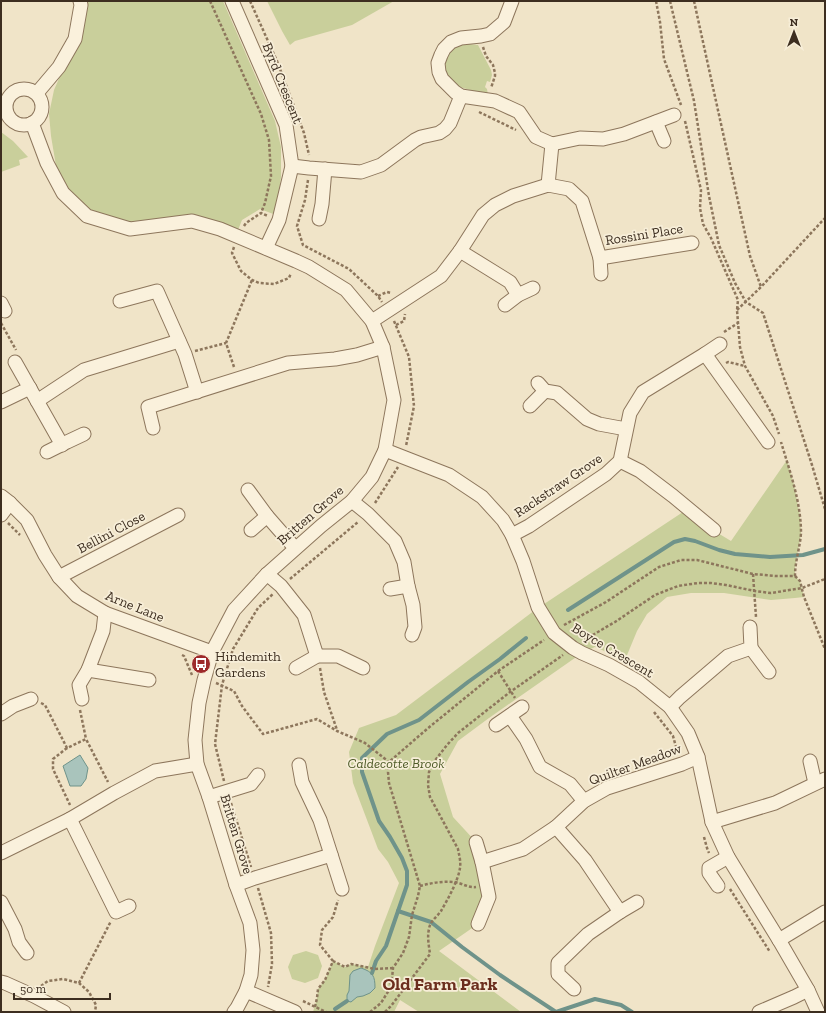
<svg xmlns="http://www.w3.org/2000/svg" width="826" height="1013" viewBox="0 0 826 1013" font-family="'Zilla Slab',serif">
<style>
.green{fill:#c9cf9b}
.water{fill:#a9c4bc;stroke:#6f938a}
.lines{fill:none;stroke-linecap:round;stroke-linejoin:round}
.stream{stroke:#6f938a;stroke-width:4}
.minor-casing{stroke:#8d765c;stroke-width:15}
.path{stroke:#8d765c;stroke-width:2.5;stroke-dasharray:3 2;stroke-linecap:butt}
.minor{stroke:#faf1dc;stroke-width:13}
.labels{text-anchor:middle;stroke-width:3.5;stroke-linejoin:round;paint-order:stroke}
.street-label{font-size:14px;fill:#3d2e20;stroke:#f7eed8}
.poi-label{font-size:14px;fill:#3d2e20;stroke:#f7eed8;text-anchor:start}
.park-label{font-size:14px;font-style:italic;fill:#4d5a26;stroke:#f7eed8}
.district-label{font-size:18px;font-weight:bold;fill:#6b2e1e;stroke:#f7eed8}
</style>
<rect width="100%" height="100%" fill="#f0e4c8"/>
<g class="green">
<path d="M 81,1 L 223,1 L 275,121 L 281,147 L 281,177 L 276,215 L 260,209 L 242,220 L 238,230 L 114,221 L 94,214 L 67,188 L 56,166 L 51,136 L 49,114 L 54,90 L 74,44 Z"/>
<path d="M 267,1 L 394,1 L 352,25 L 295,41 L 290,45 L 282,31 Z"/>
<path d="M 462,44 L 469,44 L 478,45 L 491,70 L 492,75 L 490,82 L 487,81 L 485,87 L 487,89 L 488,95 L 456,86 L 448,80 L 444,70 L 445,57 L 456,46 Z"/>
<path d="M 1,132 L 13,141 L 28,157 L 19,160 L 20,165 L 1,172 Z"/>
<path d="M 787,460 L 794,485 L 800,516 L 801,534 L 795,567 L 795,576 L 800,581 L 804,597 L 795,598 L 771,600 L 724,593 L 691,593 L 667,597 L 647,614 L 637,631 L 625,660 L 595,647 L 582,653 L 489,718 L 458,741 L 440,774 L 453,817 L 476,842 L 485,880 L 478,924 L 439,951 L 521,1012 L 419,1012 L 400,1000 L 394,1012 L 313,1012 L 317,998 L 318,989 L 325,980 L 333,961 L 345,967 L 351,964 L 368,967 L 375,946 L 399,883 L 388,862 L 378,849 L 353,783 L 349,752 L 359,728 L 396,715 L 535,610 L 683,512 L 731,541 Z"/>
<path d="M 306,951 L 318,955 L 322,966 L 318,978 L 305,983 L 292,979 L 288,967 L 293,955 Z"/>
</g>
<g class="water">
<path d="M 80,755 L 88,768 L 86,779 L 81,786 L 70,786 L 63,766 Z"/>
<path d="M 361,968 C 373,972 375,976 375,988 L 370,993 L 363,996 L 357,997 L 351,1002 L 347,1001 L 347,995 L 349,991 L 350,975 L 353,971 Z"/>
</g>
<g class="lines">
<g class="stream">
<path d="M 568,610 L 674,542 L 685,539 L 695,541 L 719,550 L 735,554 L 770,557 L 803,555 L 825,549"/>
<path d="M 398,911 L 431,922 L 462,947 L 500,975 L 556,1012 L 595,999 L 621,1005 L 632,1012"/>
<path d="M 372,973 L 376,961 L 386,946 L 407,885 L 407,871 L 402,858 L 390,837 L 379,821 L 362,772 L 362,758 L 387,734 L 419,720 L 468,682 L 500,659 L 526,638"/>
<path d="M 335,1009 L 347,1001"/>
</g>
<g class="minor-casing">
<g id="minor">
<path d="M 232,1 L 286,125 L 292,166 L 279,220 L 266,248"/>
<path d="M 512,1 L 504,22 L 490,34 L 481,36 L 461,38 L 451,42 L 444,49 L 441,55 L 438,63 L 439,72 L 442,79 L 455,92 L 461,96 L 495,101 L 519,112 L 536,137 L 552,144 L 580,138 L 603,139 L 624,134 L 674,115"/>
<circle cx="24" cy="107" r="18"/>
<path d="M 37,93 L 59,67 L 75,39 L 81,5 L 80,1"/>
<path d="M 656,122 L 664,141"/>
<path d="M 32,123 L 47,163 L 63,193 L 87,216 L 130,229 L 192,221 L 220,229 L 296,261 L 309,267 L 346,290 L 372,321 L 383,347 L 394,400 L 385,450 L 372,477 L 352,501 L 321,526 L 267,574 L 234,610 L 212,652 L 204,680 L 199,703 L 195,740 L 197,764 L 209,797 L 236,885 L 250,923 L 253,950 L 251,975 L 246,991 L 237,1008 L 234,1012"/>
<path d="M 292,166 L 309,168 L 361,172 L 381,165 L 415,140 L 421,137 L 439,133 L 445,129 L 450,123 L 461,96"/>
<path d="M 548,185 L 552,144"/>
<path d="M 319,219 L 322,204 L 325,169"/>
<path d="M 460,251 L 510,282 L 518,295"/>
<path d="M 600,258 L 601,274"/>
<path d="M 120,301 L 157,291 L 185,354 L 197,392"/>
<path d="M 1,303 L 5,311"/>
<path d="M 505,305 L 518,295 L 533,288"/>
<path d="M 372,321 L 441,276 L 460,251 L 483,215 L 495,205 L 513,196 L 548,185 L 569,189 L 582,201 L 600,258 L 692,243"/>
<path d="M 705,354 L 768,442"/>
<path d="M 15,362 L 62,445"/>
<path d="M 538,383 L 545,391 L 557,393 L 587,419 L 599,424 L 626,429"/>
<path d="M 37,401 L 84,370 L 179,341"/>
<path d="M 1,402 L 30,388"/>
<path d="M 530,406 L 545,391"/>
<path d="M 153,428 L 148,407 L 288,363 L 335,359 L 357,355 L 383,347"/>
<path d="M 385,450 L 449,475 L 482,497 L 503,520 L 512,535 L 523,561 L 538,607 L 554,633 L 573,648 L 582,653 L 609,665 L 639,682 L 670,707 L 688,733 L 698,757 L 712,822 L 728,857 L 779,940 L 808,990 L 818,1012"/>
<path d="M 47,452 L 67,442 L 84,434"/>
<path d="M 620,461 L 640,471 L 673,496 L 714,530"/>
<path d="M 248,490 L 267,516 L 295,548"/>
<path d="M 1,496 L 10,503 L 27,520 L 45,555 L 59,577 L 77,596 L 105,613 L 212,652"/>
<path d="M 352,501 L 368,514 L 395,541 L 404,562 L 408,586 L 413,605 L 415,627 L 412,635"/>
<path d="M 1,515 L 10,503"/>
<path d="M 251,530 L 267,516"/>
<path d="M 512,535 L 529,526 L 606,474 L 620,461 L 630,413 L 643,392 L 705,354 L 720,344"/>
<path d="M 267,574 L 281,586 L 304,615 L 317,656"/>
<path d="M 59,577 L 178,515"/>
<path d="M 390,589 L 408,586"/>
<path d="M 751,648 L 769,672"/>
<path d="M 296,668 L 317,656 L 338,656 L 363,668"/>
<path d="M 88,670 L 149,680"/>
<path d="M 82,699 L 79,685 L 88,670 L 103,631 L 105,613"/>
<path d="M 670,707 L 680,697 L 728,656 L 751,648 L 750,627"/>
<path d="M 1,714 L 13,706 L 31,699"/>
<path d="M 510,716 L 526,739 L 540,767 L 570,784 L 584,801"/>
<path d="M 496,725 L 522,707"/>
<path d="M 810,761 L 815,783"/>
<path d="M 299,765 L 302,782 L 320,820 L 342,889"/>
<path d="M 209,797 L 251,784 L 258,775"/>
<path d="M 70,819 L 116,912 L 129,906"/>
<path d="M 712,822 L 775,803 L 825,779"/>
<path d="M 556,827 L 585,860 L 620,912 L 588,934 L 558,963 L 558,974 L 574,989"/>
<path d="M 476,842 L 482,862 L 489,897 L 478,924"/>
<path d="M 1,853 L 70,819 L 114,793 L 155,771 L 197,764"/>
<path d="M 482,862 L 523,849 L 556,827 L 584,801 L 607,788 L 682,764 L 698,757"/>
<path d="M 236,885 L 255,878 L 331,855"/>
<path d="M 718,886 L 709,873 L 709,868 L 728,857"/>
<path d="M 1,902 L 15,929 L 19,942 L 27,953"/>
<path d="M 620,912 L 637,902"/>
<path d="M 779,940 L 825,912"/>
<path d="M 1,982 L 5,983 L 34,996 L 64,1012"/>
<path d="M 246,991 L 295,1012"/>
<path d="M 759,1012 L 794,997 L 808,990"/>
</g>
</g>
<g class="path">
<path d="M 210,1 L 261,114 L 269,140 L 271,176 L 265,203 L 261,213"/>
<path d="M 250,1 L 277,61 L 304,133 L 309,155"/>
<path d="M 656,1 L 660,22 L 664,59 L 681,105"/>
<path d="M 670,1 L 694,101 L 709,196 L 719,245 L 735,283 L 746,302 L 763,313 L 812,465 L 825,509"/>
<path d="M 694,1 L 750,256 L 761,287"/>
<path d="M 483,47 L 486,56 L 493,65 L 495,73 L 495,76 L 491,88"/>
<path d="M 479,112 L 516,130"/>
<path d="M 685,121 L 701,190 L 700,208 L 703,224 L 711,238 L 738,300 L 737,310 L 740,347 L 745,366 L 773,416 L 779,434"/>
<path d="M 308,180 L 305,200 L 297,226 L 303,245 L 349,269 L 378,296 L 382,302"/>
<path d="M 244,226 L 246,223 L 261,213 L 268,216"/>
<path d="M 234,247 L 232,253 L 241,271 L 252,280 L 259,283 L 274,284 L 289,278 L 291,273"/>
<path d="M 378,296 L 387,292 L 391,293"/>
<path d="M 737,310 L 761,287 L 825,218"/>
<path d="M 394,321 L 409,357 L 414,406 L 406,446"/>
<path d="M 1,323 L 16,350"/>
<path d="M 396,325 L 404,321 L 405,314"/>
<path d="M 724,332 L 738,323"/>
<path d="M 195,351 L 226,343"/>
<path d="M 726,363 L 728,362 L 745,366"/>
<path d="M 234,367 L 226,343 L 252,280"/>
<path d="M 375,503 L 398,467"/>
<path d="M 8,523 L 20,535"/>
<path d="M 753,574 L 756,617"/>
<path d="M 795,576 L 800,581 L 804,597 L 825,649"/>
<path d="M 290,579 L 358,522"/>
<path d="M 564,625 L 606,602 L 659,567 L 681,560 L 697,560 L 753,574 L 776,576 L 795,576 C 795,561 800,548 801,533 C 801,502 790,472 781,442"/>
<path d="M 584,640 L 615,622 L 655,595 L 678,586 L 698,583 L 711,583 L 726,585 L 755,591 L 771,593 L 802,588 L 825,579"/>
<path d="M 182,655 L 184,656 L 192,675"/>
<path d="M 320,668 L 324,692 L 337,730"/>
<path d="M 498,671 L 515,698"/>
<path d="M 216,683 L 234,691 L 242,706 L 263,734 L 317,719 L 337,731 L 365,743 L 389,762"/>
<path d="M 41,703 L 45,705 L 67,748 L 86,739 L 108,782"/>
<path d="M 80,710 L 86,739"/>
<path d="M 654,712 L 673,736 L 678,754"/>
<path d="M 67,748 L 53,759 L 53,769 L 70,805"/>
<path d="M 224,781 L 215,744 L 222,685 L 233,649 L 258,608 L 273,594"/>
<path d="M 231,803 L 251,867"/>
<path d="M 704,837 L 707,848 L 709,853"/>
<path d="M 420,886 C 431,883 442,881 454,882 C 462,883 468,888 476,887"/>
<path d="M 258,888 L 271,933 L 272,964 L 268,987"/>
<path d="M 730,889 L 770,952"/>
<path d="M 333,961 L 320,945 L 322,930 L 333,917 L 338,900"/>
<path d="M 79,983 L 111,921"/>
<path d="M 41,986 L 48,981 L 63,979 L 79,983 L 89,992 L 96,1005 L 95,1012"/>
<path d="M 303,1001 L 326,1012"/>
<path d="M 315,1007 L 317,998 L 318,989 L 325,980 L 333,961 L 345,967 L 351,964 L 375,969 L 393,968"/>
<path d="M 370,1012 L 381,1003 L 389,990 L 392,979 L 393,968 L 403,953 L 409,937 L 412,915 L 418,896 L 420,886 L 389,783 L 388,772 L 389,762 L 427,729 L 498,671 L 544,640"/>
<path d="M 385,1012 L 391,1006 L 430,954 C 429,946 427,937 429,929 C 430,921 437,917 441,911 C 448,899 458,881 460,868 C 461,861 459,855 458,849 L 430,797 L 428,785 L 429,772 L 433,763 L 447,745 L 458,733 L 510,692 L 563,655"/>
</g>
<use href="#minor" class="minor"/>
</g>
<defs>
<g id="bus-disc" transform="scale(1)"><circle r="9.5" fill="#9e2a2b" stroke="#f7eed8"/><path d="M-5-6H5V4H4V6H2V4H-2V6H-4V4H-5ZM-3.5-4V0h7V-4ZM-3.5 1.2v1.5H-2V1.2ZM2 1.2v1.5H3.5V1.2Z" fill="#fff"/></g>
</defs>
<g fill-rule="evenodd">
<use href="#bus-disc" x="201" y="664"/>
</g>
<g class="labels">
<g class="street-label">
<text transform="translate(283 83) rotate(68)" y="5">Byrd Crescent</text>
<text transform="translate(644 234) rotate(-9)" y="5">Rossini Place</text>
<text transform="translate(558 485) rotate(-34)" y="5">Rackstraw Grove</text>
<text transform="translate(310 515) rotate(-41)" y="5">Britten Grove</text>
<text transform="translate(111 532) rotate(-28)" y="5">Bellini Close</text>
<text transform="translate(135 606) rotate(22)" y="5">Arne Lane</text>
<text transform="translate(613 650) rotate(31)" y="5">Boyce Crescent</text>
<text transform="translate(635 764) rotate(-20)" y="5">Quilter Meadow</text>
<text transform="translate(237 834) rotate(73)" y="5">Britten Grove</text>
</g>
<g class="poi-label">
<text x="215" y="661">Hindemith<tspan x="215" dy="16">Gardens</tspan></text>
</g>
<g class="park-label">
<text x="396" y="768">Caldecotte Brook</text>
</g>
<g class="district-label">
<text x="440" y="990">Old Farm Park</text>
</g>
</g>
<rect width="826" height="1013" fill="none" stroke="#3d2e20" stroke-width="4"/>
<g transform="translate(794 32)" stroke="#f7eed8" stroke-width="3" paint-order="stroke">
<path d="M0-3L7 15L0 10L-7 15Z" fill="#3d2e20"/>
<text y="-6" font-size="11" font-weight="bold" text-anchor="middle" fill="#3d2e20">N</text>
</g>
<path d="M14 993v6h96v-6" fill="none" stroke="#3d2e20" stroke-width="2"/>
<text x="20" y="993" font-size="12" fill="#3d2e20" stroke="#f7eed8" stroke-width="3" paint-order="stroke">50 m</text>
</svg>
